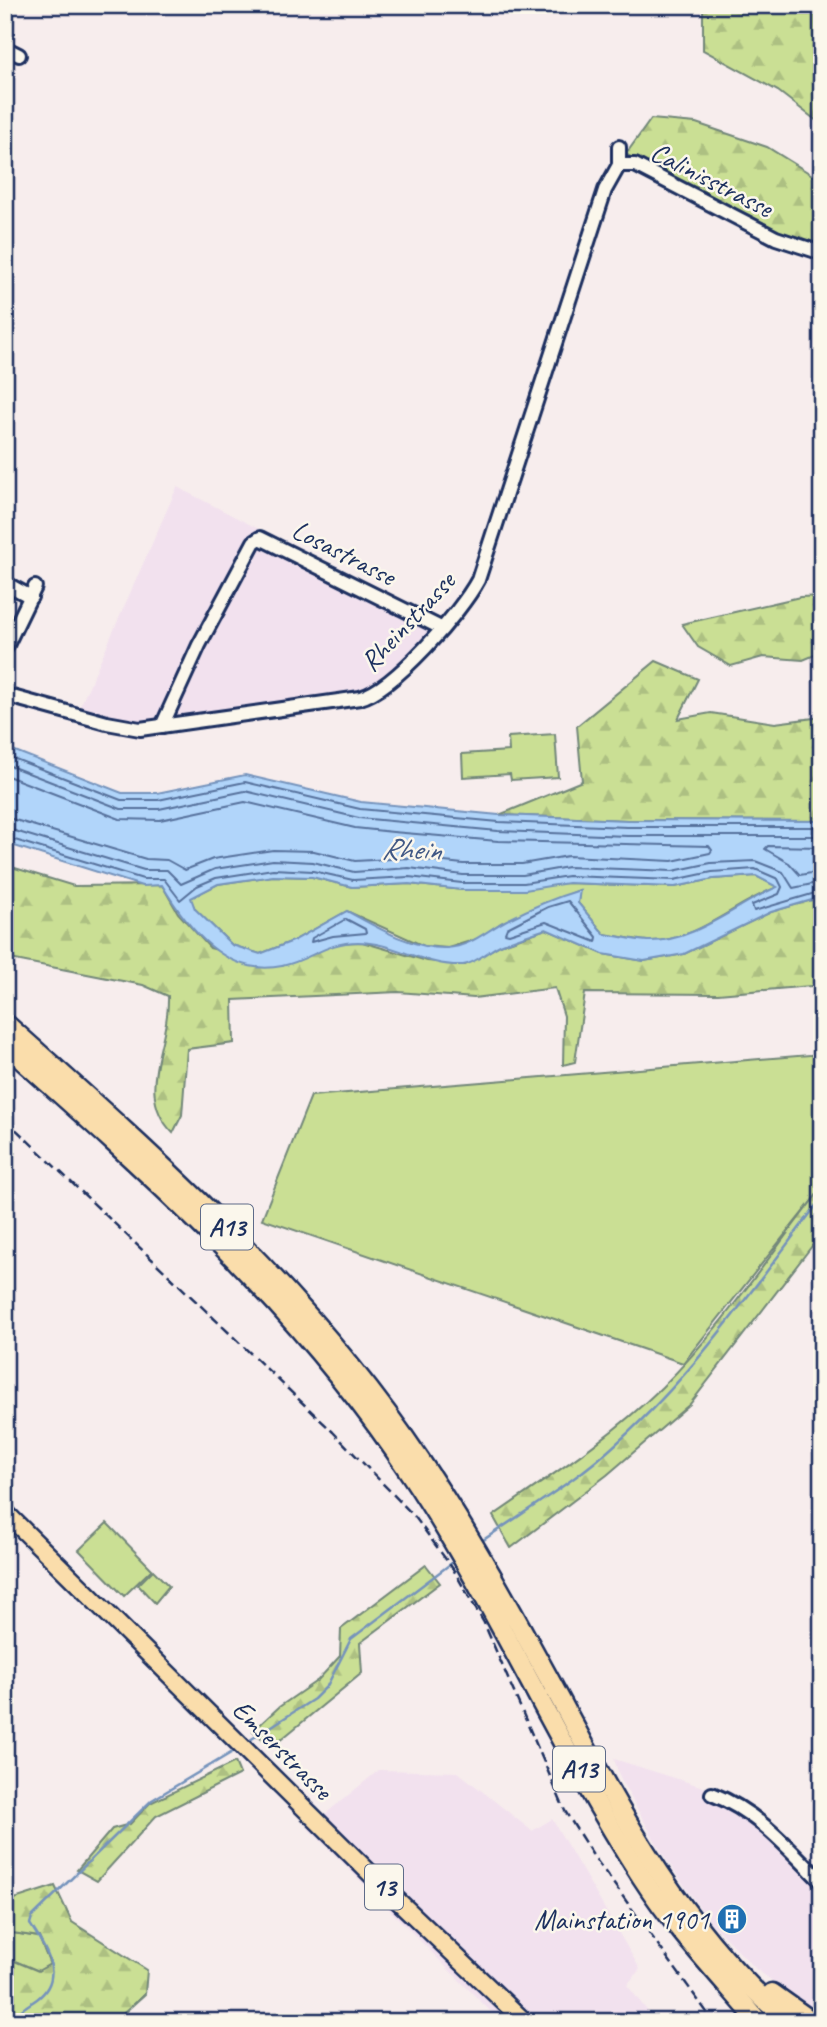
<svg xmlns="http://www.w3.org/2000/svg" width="827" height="2027" viewBox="0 0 827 2027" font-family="Caveat,sans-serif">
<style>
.built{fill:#f2e1ee}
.grass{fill:#cadf94;stroke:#728779;stroke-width:2}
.forest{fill:url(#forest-firs);stroke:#728779;stroke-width:2}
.water{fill:#b1d5fa;stroke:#7593bc;stroke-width:2;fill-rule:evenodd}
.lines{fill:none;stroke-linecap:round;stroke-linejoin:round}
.shore{stroke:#57719c;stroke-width:2}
.stream{stroke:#7593bc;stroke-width:2.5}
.minor-casing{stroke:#1b2f5e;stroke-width:18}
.major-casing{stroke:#1b2f5e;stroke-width:21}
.highway-casing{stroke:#1b2f5e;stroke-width:23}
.minor{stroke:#fbf7ec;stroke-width:12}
.major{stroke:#faddab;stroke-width:16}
.highway{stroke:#faddab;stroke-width:18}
.rail{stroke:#1b2f5e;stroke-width:2.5;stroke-dasharray:10 5;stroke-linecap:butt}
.labels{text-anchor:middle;stroke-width:5;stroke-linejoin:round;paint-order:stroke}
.shield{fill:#fbf7ec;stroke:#5e6b89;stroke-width:2}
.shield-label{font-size:26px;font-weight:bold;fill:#1b2f5e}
.street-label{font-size:28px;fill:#1b2f5e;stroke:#fbf7ec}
.poi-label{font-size:28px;fill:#1b2f5e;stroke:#fbf7ec;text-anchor:end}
.water-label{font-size:30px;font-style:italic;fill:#405885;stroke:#fbf7ec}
</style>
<defs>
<pattern id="forest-firs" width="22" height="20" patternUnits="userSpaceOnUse" patternTransform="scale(1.75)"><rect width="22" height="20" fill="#cadf94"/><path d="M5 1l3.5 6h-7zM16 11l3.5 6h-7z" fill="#adc082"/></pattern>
</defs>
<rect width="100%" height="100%" fill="#f7eded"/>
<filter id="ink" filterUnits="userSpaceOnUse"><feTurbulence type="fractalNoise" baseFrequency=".0143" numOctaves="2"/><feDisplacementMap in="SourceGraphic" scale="14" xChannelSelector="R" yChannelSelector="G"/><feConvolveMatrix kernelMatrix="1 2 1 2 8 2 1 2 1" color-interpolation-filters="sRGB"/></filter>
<g filter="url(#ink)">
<g class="built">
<path d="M 177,487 L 447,626 L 390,688 L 370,699 L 132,733 L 74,720 Z"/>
<path d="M 614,1759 L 735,1797 L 750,1805 L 822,1875 L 822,2017 L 756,1969 L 709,1921 L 663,1855 L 620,1778 Z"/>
<path d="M 379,1770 L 458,1772 L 532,1831 L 552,1819 L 640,1969 L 627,1985 L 656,2022 L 501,2022 L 308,1828 Z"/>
</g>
<g class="grass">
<path d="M 555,734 L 558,777 L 511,780 L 510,774 L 463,777 L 462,754 L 509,751 L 508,737 Z"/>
<path d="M 273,876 L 312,877 L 352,887 L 409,884 L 462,890 L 568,883 L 675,887 L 713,879 L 756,876 L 778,887 C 735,902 696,943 648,941 C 633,940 618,936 604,934 L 578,903 L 579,890 L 501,923 L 480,938 L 448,948 L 424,946 L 347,911 L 293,941 L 260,954 L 232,945 L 195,909 L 190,898 L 218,884 Z"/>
<path d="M 822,1054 L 822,1188 L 683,1363 L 262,1219 L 311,1096 Z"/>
<path d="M 107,1523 L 152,1569 L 124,1596 L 79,1550 Z"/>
<path d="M 153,1570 L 169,1586 L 155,1603 L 138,1585 Z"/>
<path d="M 13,1933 L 39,1937 L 50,1965 L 39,1971 L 5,1957 L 5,1937 Z"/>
</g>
<g class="forest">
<path d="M 703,5 L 822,5 L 822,125 L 778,91 L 703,50 Z"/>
<path d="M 651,119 L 696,123 L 767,147 L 822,181 L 822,252 L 765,236 L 626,154 Z"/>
<path d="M 822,596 L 822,652 L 803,660 L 763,657 L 731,666 L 698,647 L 682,624 L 800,597 Z"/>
<path d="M 656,661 L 698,679 L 678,719 L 711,713 L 775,723 L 822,717 L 822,821 L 627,820 L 499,815 L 582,781 L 577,726 Z"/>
<path d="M 5,865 L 74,886 L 162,885 L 178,913 L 210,948 L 282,966 L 334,943 L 362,942 L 427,961 L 465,965 L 500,945 L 546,929 L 603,954 L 644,961 L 684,954 L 771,912 L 822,897 L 822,985 L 718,994 L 585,993 L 575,1062 L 563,1065 L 564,1016 L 555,988 L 474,998 L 398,992 L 233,1000 L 234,1043 L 187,1049 L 182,1115 L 173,1133 C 133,1093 170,1045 168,996 L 143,985 L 5,958 Z"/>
<path d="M 822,1188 L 822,1233 L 690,1404 L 607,1475 L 511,1548 L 493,1516 C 552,1475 611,1437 662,1387 C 722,1328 770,1254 822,1188 Z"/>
<path d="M 426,1565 L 440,1583 L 360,1643 L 362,1673 L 272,1747 L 253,1731 L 279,1707 L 318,1680 L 340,1656 L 341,1629 Z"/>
<path d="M 235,1762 L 240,1774 L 156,1816 L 97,1881 L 77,1870 L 112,1829 L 130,1824 L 150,1803 Z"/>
<path d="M 55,1886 L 72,1922 L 147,1970 L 145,1994 L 114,2022 L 5,2022 L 5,1957 L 38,1971 L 50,1964 L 39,1937 L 13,1933 L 5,1937 L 5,1902 Z"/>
</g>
<path class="water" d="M 5,747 L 122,793 L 157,793 L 245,775 L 361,802 L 499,815 L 627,820 L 822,821 L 822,897 L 771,912 L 684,954 L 644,961 L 603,954 L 546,929 C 531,934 515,939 500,945 C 489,950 475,964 463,965 C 426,967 393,942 358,942 C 326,942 311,960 282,966 C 226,978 187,927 162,885 L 142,886 L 5,843 ZM 273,876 L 312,877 L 352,887 L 409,884 L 462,890 L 525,890 L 568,883 L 675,887 L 713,879 L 756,876 L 777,887 C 737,904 694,943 647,941 C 633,940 618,936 604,934 L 578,903 L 580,890 C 553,898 530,908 505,921 C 486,931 470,947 447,948 C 414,950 375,926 347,911 L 293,941 L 260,954 L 232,945 L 195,909 L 191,898 L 218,884 Z"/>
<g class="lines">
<g class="shore">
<path d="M 5,755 L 121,800 L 158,800 L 245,782 L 360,809 L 499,822 L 627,827 L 822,827"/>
<path d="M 5,764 L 121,809 L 159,809 L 245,791 L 359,818 L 498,831 L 627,836 L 822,836"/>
<path d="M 5,775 L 120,819 L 160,820 L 245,802 L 355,828 L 393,832 L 498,841 L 709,846 L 712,850 L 710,853 L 672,861 L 568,856 L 522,864 L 463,864 L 408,858 L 355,861 L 314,851 L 273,850 L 213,859 L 185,870 L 167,860 L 146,859 L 5,817"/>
<path d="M 5,828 L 144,870 L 167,870 L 181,884 L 215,869 L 273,860 L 313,862 L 354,872 L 409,868 L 463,875 L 523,875 L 568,867 L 673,871 L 711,863 L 755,861 L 783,872 L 793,888 L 822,882"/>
<path d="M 5,837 L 143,879 L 164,879 L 180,900 L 197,886 L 216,878 L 273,869 L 313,871 L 353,880 L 409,877 L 462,883 L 524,883 L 568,876 L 674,880 L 712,872 L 755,869 L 778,879 L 782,887 L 779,894 L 752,905 L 754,911 L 822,891"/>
<path d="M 822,847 L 768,846 L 765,849 L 789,863 L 800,875 L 822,871"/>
<path d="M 568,901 L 597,937 L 596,942 L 546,922 L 509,934 L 505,933 L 507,928 L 548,907 Z"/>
<path d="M 346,919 L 365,929 L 366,933 L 333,936 L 311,942 L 312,938 Z"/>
</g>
<g class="stream">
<path d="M 479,1543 C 525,1511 576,1481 617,1443 C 696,1372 758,1282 822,1198"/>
<path d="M 247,1742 L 314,1699 L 327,1686 L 351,1639 L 457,1559"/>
<path d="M 14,2022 C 20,2008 26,2007 37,1999 C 66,1977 45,1947 30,1924 L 32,1917 L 152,1800 L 236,1750"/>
</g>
<g class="minor-casing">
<g id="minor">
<path d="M 5,48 L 19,55"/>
<path d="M 619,165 L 635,165 L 776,238 L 822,253"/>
<path d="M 5,583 L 31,597"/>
<path d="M 5,649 L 35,587"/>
<path d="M 5,695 L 107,723 L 140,729 L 360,698 C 394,689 461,612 478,580 L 605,190 L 619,165 L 619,147"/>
<path d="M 162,726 L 199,645 L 254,542 L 260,538 L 441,628"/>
<path d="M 712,1794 C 758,1812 788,1848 822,1882"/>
</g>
</g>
<g class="major-casing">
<path id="major" d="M 5,1512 L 392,1895 L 525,2022"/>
</g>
<g class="highway-casing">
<g id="highway">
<path d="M 5,1023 C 156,1158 307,1291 420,1460 C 472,1537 516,1618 560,1699 C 623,1818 685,1934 789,2022"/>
<path d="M 5,1045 C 153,1176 301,1308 411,1475 C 497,1604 557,1747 641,1876 C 675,1929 718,1974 759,2022"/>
<path d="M 772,1993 L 813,2022"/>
</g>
</g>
<use href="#minor" class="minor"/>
<use href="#major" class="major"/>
<use href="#highway" class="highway"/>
<path class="rail" d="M 5,1119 L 333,1432 L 415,1517 L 453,1569 L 484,1623 L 565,1811 L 592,1854 L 714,2022"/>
</g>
</g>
<defs>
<g id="building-disc" transform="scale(1.575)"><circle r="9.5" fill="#1f6fb2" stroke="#fbf7ec"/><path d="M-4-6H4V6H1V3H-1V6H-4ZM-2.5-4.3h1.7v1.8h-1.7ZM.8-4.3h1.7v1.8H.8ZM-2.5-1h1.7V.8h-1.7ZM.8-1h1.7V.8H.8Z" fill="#fff"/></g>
</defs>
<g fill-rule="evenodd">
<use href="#building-disc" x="732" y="1919"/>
</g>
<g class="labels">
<g class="shield">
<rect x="201" y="1204.5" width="52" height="45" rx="5"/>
<rect x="553" y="1746.5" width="52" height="45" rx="5"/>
<rect x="365" y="1864.5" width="38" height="45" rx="5"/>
</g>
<g class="shield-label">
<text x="227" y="1236">A13</text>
<text x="579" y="1778">A13</text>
<text x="384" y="1896">13</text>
</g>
<g class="street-label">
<text transform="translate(712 179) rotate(27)" y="10">Calinisstrasse</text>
<text transform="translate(344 552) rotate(27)" y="10">Losastrasse</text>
<text transform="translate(407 621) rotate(-47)" y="10">Rheinstrasse</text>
<text transform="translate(283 1749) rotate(45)" y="10">Emserstrasse</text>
</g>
<g class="poi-label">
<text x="709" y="1929">Mainstation 1901</text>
</g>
<g class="water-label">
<text transform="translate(411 849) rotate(2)" y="10">Rhein</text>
</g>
</g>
<rect width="827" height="2027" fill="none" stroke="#fbf7ec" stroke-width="28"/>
<rect x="14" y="14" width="799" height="1999" fill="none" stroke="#1b2f5e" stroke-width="2.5" filter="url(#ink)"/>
</svg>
